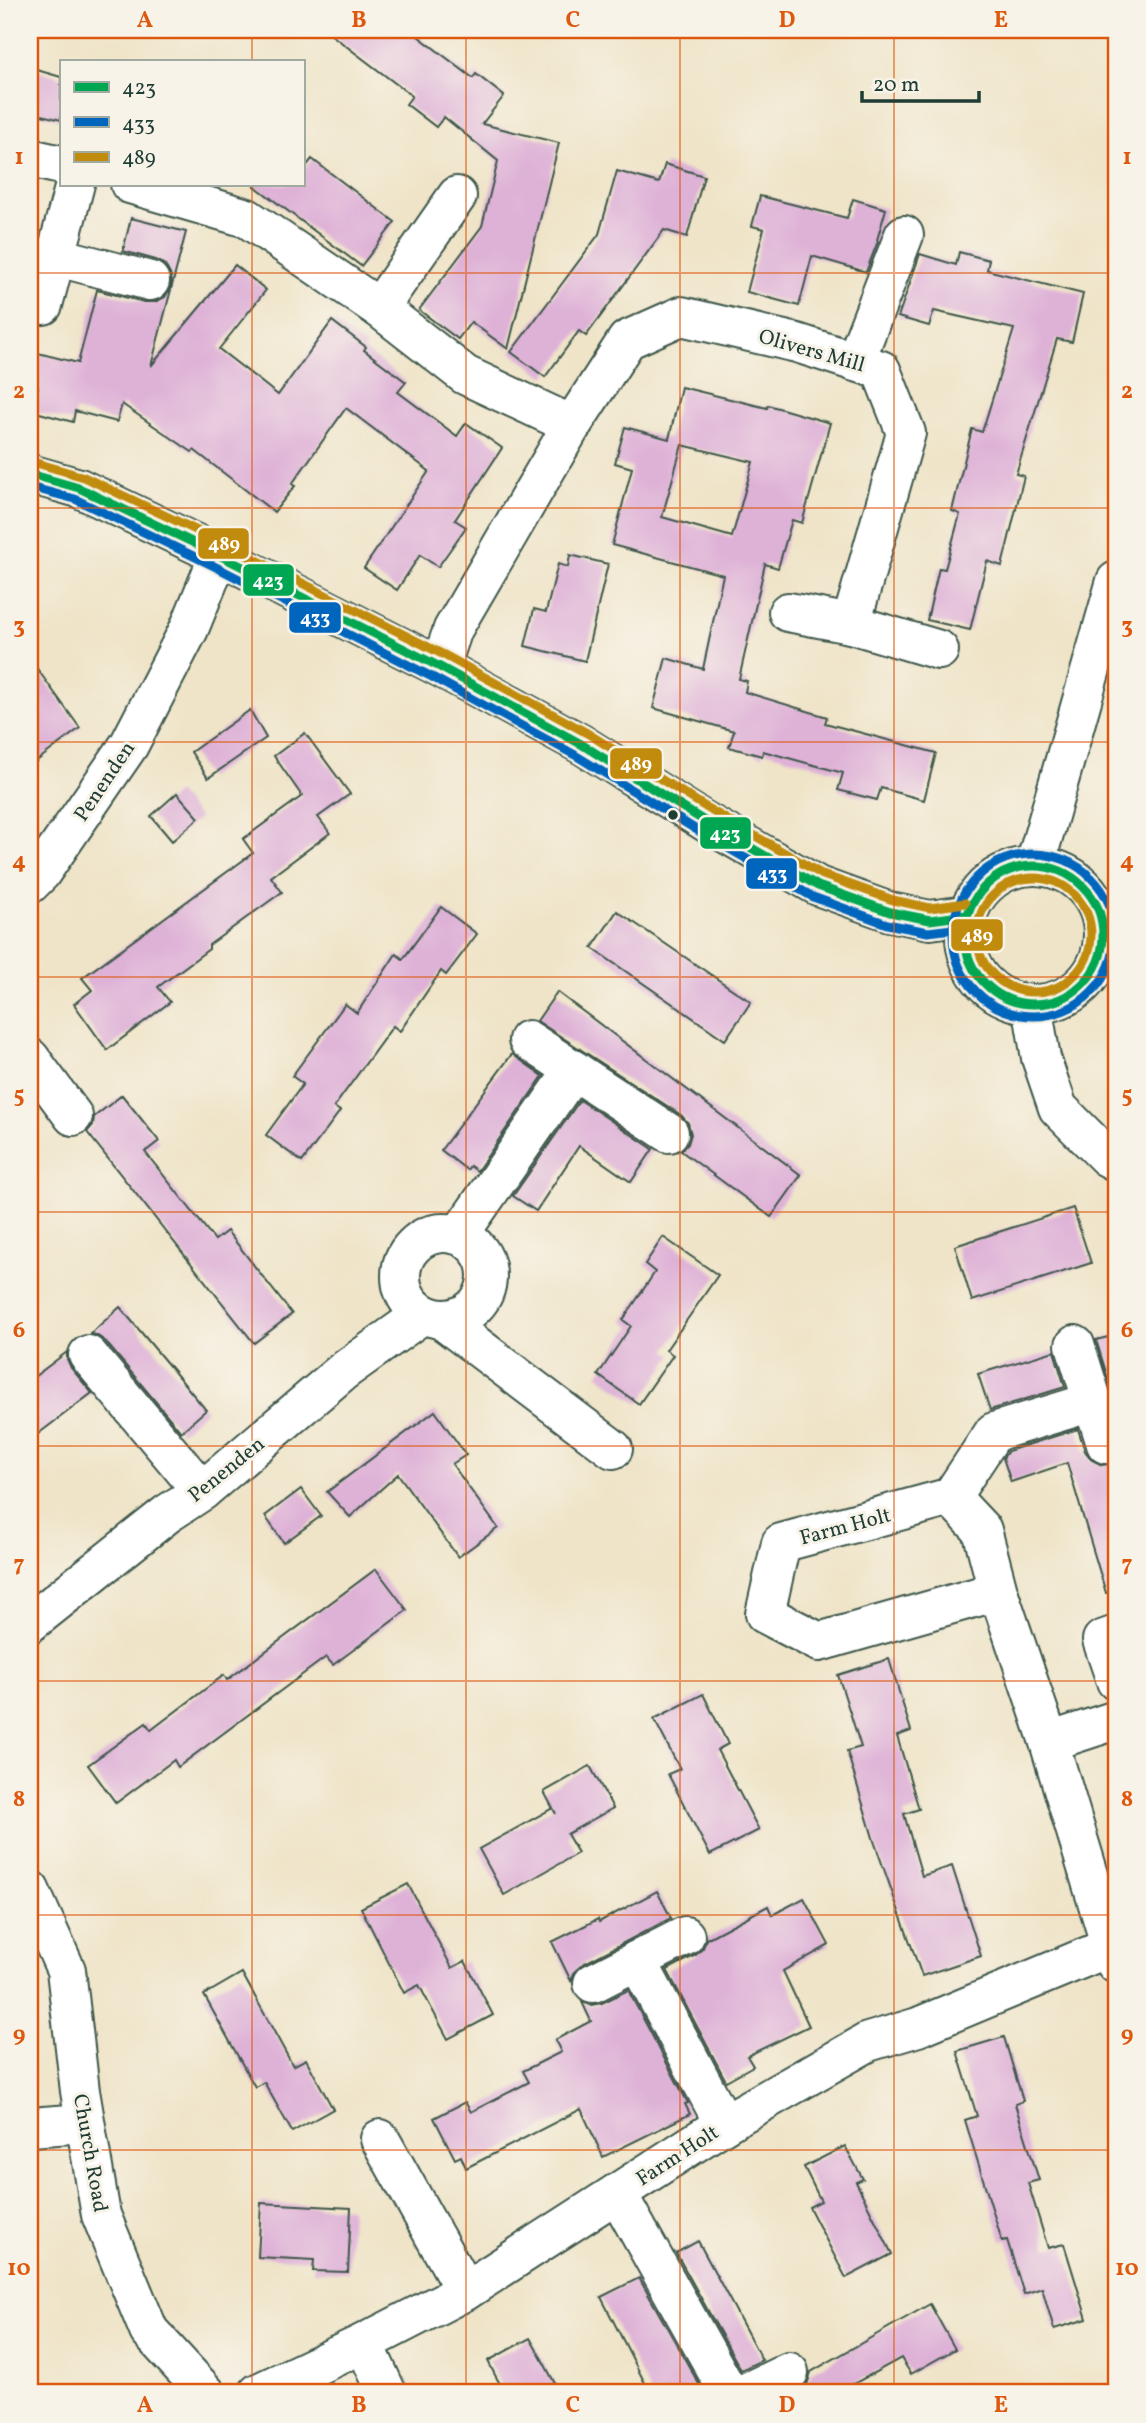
<svg xmlns="http://www.w3.org/2000/svg" width="1146" height="2423" viewBox="0 0 1146 2423" font-family="Vollkorn,serif">
<style>
.building{fill:#deb1d7;fill-rule:evenodd}
.lines{fill:none;stroke-linecap:round;stroke-linejoin:round}
.minor-casing{stroke:#3e564a;stroke-width:42}
.minor{stroke:#fff;stroke-width:38}
.bus-1-casing{stroke:#f7f3e8;stroke-width:14}
.bus-2-casing{stroke:#f7f3e8;stroke-width:14}
.bus-3-casing{stroke:#f7f3e8;stroke-width:14}
.bus-1{stroke:#00a651;stroke-width:9}
.bus-2{stroke:#0065bd;stroke-width:9}
.bus-3{stroke:#c18c0d;stroke-width:9}
.grid{fill:none;stroke:#de580e;stroke-width:2;stroke-opacity:0.55}
.bus-dot{fill:#1f3d34;stroke:#f7f3e8;stroke-width:2.5}
.labels{text-anchor:middle;stroke-width:6;stroke-linejoin:round;paint-order:stroke}
.street-label{font-size:21px;fill:#1f3d34;stroke:#f7f3e8}
.line-badge{stroke:#f7f3e8;stroke-width:2.5}
.badge-label{font-size:19px;text-anchor:middle;font-weight:bold;fill:#fff}
.neatline{fill:none;stroke:#de580e;stroke-width:2.5}
.grid-label{font-size:23px;text-anchor:middle;font-weight:bold;fill:#de580e}
</style>
<rect width="100%" height="100%" fill="#f7f3e8"/>
<filter id="ink" filterUnits="userSpaceOnUse"><feTurbulence type="fractalNoise" baseFrequency=".0143" numOctaves="2"/><feDisplacementMap in="SourceGraphic" scale="14" xChannelSelector="R" yChannelSelector="G"/><feConvolveMatrix kernelMatrix="1 2 1 2 8 2 1 2 1" color-interpolation-filters="sRGB"/></filter>
<filter id="wash" filterUnits="userSpaceOnUse"><feTurbulence type="fractalNoise" baseFrequency=".00686" numOctaves="4" result="noise"/><feDisplacementMap in="SourceGraphic" scale="28" xChannelSelector="R" yChannelSelector="G"/><feGaussianBlur stdDeviation="1.57" result="paint"/><feColorMatrix in="noise" values="0 0 0 0 0 0 0 0 0 0 0 0 0 0 0 0 0 1.4 0 .05"/><feComposite in="paint" operator="in"/></filter>
<g filter="url(#wash)">
<rect width="100%" height="100%" fill="#efe4c8"/>
<g id="blocks">
<g class="building">
<path d="M 325,30 L 410,30 L 473,78 L 476,74 L 504,96 L 482,124 L 559,143 L 508,349 L 471,322 L 458,339 L 419,310 L 482,226 L 498,161 L 444,117 L 436,127 L 406,104 L 412,96 Z"/>
<path d="M 30,68 L 61,77 L 61,120 L 30,112 Z"/>
<path d="M 312,159 L 395,222 L 361,266 L 252,184 L 303,184 L 303,170 Z"/>
<path d="M 665,164 L 704,176 L 687,237 L 664,230 L 586,336 L 579,331 L 545,377 L 511,352 L 599,234 L 617,171 L 659,183 Z"/>
<path d="M 760,196 L 847,218 L 853,199 L 886,209 L 877,240 L 878,241 L 866,272 L 812,256 L 799,306 L 747,292 L 764,229 L 752,226 Z"/>
<path d="M 131,218 L 186,232 L 151,366 L 235,265 L 266,290 L 219,349 L 278,395 L 332,321 L 366,347 L 364,350 L 406,382 L 398,392 L 457,436 L 466,423 L 502,448 L 455,520 L 466,527 L 438,567 L 420,555 L 397,590 L 364,568 L 429,471 L 346,408 L 292,484 L 295,486 L 274,512 L 194,450 L 192,452 L 122,404 L 117,422 L 75,411 L 73,422 L 32,411 L 38,387 L 30,385 L 30,351 L 78,363 L 97,290 L 144,302 L 155,302 L 165,297 L 171,287 L 171,276 L 165,265 L 156,260 L 123,251 Z"/>
<path d="M 959,252 L 989,260 L 987,270 L 1083,294 L 1072,342 L 1057,339 L 1016,474 L 1024,476 L 1007,546 L 1002,566 L 987,561 L 970,630 L 927,620 L 939,568 L 945,569 L 960,514 L 952,511 L 972,429 L 982,432 L 1014,329 L 934,311 L 929,326 L 898,317 L 920,254 L 956,265 Z"/>
<path d="M 681,387 L 767,408 L 768,405 L 830,423 L 802,523 L 792,520 L 778,568 L 765,564 L 739,679 L 747,681 L 745,692 L 827,717 L 825,723 L 936,753 L 924,800 L 881,788 L 877,800 L 838,790 L 843,773 L 763,751 L 762,756 L 729,747 L 734,731 L 653,708 L 666,658 L 703,669 L 723,575 L 612,545 L 632,468 L 615,463 L 625,427 L 669,439 ZM 682,445 L 753,462 L 732,537 L 662,517 Z"/>
<path d="M 570,555 L 608,564 L 585,661 L 525,646 L 534,609 L 546,612 L 558,564 L 568,567 Z"/>
<path d="M 30,659 L 80,728 L 30,766 Z"/>
<path d="M 250,710 L 266,738 L 208,778 L 191,752 Z"/>
<path d="M 305,733 L 350,794 L 318,817 L 330,833 L 271,877 L 282,892 L 209,945 L 209,949 L 158,987 L 170,1002 L 107,1050 L 74,1004 L 92,990 L 82,978 L 253,853 L 243,839 L 302,796 L 274,756 Z"/>
<path d="M 177,793 L 199,818 L 172,841 L 151,816 Z"/>
<path d="M 441,907 L 477,934 L 446,975 L 441,971 L 400,1031 L 393,1026 L 334,1107 L 340,1111 L 302,1162 L 266,1135 L 303,1084 L 292,1076 L 345,1004 L 357,1013 L 396,954 L 403,959 Z"/>
<path d="M 617,911 L 751,1002 L 725,1040 L 592,948 Z"/>
<path d="M 557,992 L 801,1175 L 771,1217 L 681,1151 L 688,1144 L 691,1134 L 688,1123 L 681,1115 L 537,1021 Z"/>
<path d="M 512,1054 L 543,1076 L 477,1171 L 470,1166 L 467,1170 L 441,1150 Z"/>
<path d="M 122,1095 L 159,1141 L 145,1152 L 215,1240 L 227,1231 L 292,1314 L 254,1343 L 87,1132 L 93,1125 L 94,1117 Z"/>
<path d="M 580,1100 L 653,1149 L 631,1182 L 579,1146 L 536,1211 L 513,1196 Z"/>
<path d="M 1073,1208 L 1091,1263 L 972,1301 L 955,1246 Z"/>
<path d="M 663,1237 L 718,1275 L 666,1350 L 673,1355 L 639,1404 L 598,1375 L 631,1326 L 623,1320 L 655,1272 L 645,1264 Z"/>
<path d="M 120,1307 L 206,1410 L 181,1432 L 105,1341 L 96,1335 L 90,1334 Z"/>
<path d="M 1116,1335 L 1116,1404 L 1096,1340 Z"/>
<path d="M 1054,1351 L 1065,1387 L 990,1410 L 978,1374 Z"/>
<path d="M 67,1352 L 67,1359 L 71,1368 L 92,1393 L 30,1440 L 30,1380 Z"/>
<path d="M 435,1411 L 466,1455 L 452,1464 L 498,1528 L 458,1557 L 398,1474 L 350,1517 L 327,1492 Z"/>
<path d="M 1078,1429 L 1085,1451 L 1092,1460 L 1102,1465 L 1116,1463 L 1116,1592 L 1106,1593 L 1067,1463 L 1011,1482 L 1003,1458 L 1008,1451 Z"/>
<path d="M 301,1489 L 321,1516 L 284,1543 L 265,1516 Z"/>
<path d="M 376,1569 L 407,1610 L 333,1665 L 326,1657 L 178,1767 L 174,1760 L 116,1803 L 88,1765 L 146,1723 L 151,1730 L 224,1675 L 227,1680 Z"/>
<path d="M 889,1659 L 911,1731 L 897,1736 L 919,1809 L 904,1814 L 922,1876 L 952,1866 L 981,1956 L 922,1976 L 874,1841 L 847,1751 L 861,1747 L 838,1675 Z"/>
<path d="M 703,1694 L 728,1744 L 717,1750 L 759,1830 L 710,1855 L 668,1774 L 680,1769 L 654,1719 Z"/>
<path d="M 590,1766 L 613,1808 L 567,1834 L 578,1853 L 504,1895 L 479,1849 L 553,1808 L 556,1814 L 544,1792 Z"/>
<path d="M 408,1884 L 452,1968 L 465,1961 L 493,2015 L 448,2039 L 419,1985 L 404,1993 L 361,1908 Z"/>
<path d="M 657,1891 L 671,1918 L 583,1964 L 575,1971 L 571,1981 L 552,1942 L 598,1919 L 599,1922 Z"/>
<path d="M 804,1898 L 829,1945 L 783,1971 L 809,2026 L 747,2056 L 753,2066 L 726,2081 L 667,1970 L 696,1955 L 703,1948 L 706,1939 L 768,1906 L 772,1915 Z"/>
<path d="M 242,1973 L 293,2066 L 306,2059 L 333,2109 L 292,2132 L 264,2082 L 255,2087 L 204,1995 Z"/>
<path d="M 628,1990 L 688,2103 L 685,2104 L 690,2114 L 603,2157 L 581,2109 L 466,2168 L 461,2156 L 455,2159 L 434,2118 L 465,2102 L 471,2112 L 529,2082 L 523,2071 L 561,2052 L 555,2040 L 591,2021 L 582,2002 L 591,2005 L 602,2003 Z"/>
<path d="M 1004,2037 L 1023,2101 L 1015,2104 L 1039,2180 L 1028,2183 L 1048,2248 L 1064,2244 L 1087,2319 L 1054,2329 L 1042,2288 L 1024,2294 L 1007,2240 L 1002,2241 L 965,2120 L 977,2116 L 957,2051 Z"/>
<path d="M 845,2146 L 863,2179 L 856,2182 L 892,2254 L 846,2278 L 809,2207 L 821,2201 L 804,2167 Z"/>
<path d="M 261,2203 L 351,2208 L 348,2272 L 313,2271 L 314,2260 L 258,2257 Z"/>
<path d="M 698,2241 L 762,2360 L 741,2370 L 676,2253 Z"/>
<path d="M 639,2278 L 704,2393 L 650,2393 L 601,2297 Z"/>
<path d="M 930,2304 L 955,2349 L 911,2374 L 901,2358 L 837,2393 L 795,2393 L 807,2385 L 811,2372 Z"/>
<path d="M 530,2338 L 543,2361 L 560,2393 L 505,2393 L 495,2375 L 488,2361 Z"/>
</g>
</g>
</g>
<g filter="url(#ink)">
<use href="#blocks" fill-opacity="0" stroke="#3e564a" stroke-width="2"/>
<g class="lines">
<g class="minor-casing">
<g id="minor">
<path d="M 30,158 L 61,165"/>
<path d="M 130,184 L 247,218 L 379,308 L 465,375 L 572,425 L 453,629 L 440,667"/>
<path d="M 54,256 L 150,281"/>
<path d="M 43,305 L 75,184"/>
<path d="M 379,308 L 457,196"/>
<path d="M 855,362 L 904,235"/>
<path d="M 572,425 L 627,340 L 681,316 L 797,343 L 881,370 L 906,433 L 851,624"/>
<path d="M 30,474 L 79,488 L 219,555 L 440,667 L 581,744 L 706,822 L 818,886 L 890,912 L 930,920 L 967,915"/>
<path d="M 788,612 L 851,624 L 939,650"/>
<path d="M 1035,865 L 1116,581"/>
<circle cx="1034" cy="935" r="69"/>
<path d="M 30,884 L 41,873 L 129,745 L 189,629 L 219,555"/>
<path d="M 1032,1005 L 1041,1058 L 1058,1108 L 1107,1157 L 1116,1162"/>
<path d="M 528,1040 L 669,1133"/>
<path d="M 30,1058 L 73,1116"/>
<circle cx="444" cy="1276" r="43"/>
<path d="M 459,1235 L 574,1070"/>
<path d="M 441,1319 L 613,1449"/>
<path d="M 1075,1345 L 1106,1444"/>
<path d="M 88,1355 L 202,1491"/>
<path d="M 951,1497 L 994,1432 L 1092,1402"/>
<path d="M 998,1591 L 819,1642 L 765,1614 L 781,1543 L 951,1497 L 982,1530 L 998,1591 L 1049,1742 L 1116,1964"/>
<path d="M 30,1623 L 167,1514 L 202,1491 L 342,1372 L 423,1314"/>
<path d="M 1116,1635 L 1102,1640 L 1116,1681"/>
<path d="M 1049,1742 L 1116,1720"/>
<path d="M 30,1890 L 66,1970 L 80,2091 L 101,2215 L 149,2331 L 206,2393"/>
<path d="M 637,1960 L 724,2124"/>
<path d="M 593,1983 L 685,1936"/>
<path d="M 30,2127 L 84,2123"/>
<path d="M 380,2139 L 465,2291"/>
<path d="M 617,2193 L 729,2393"/>
<path d="M 364,2343 L 387,2393"/>
<path d="M 258,2393 L 364,2343 L 465,2291 L 724,2124 L 868,2042 L 918,2027 L 1110,1947"/>
<path d="M 745,2393 L 789,2372"/>
</g>
</g>
<use href="#minor" class="minor"/>
<g class="bus-1-casing">
<g id="bus-1">
<path d="M 30,474 L 79,488 L 219,555 L 440,667 L 581,744 L 706,822 L 818,886 L 890,912 L 930,920 L 967,915"/>
<circle cx="1034" cy="935" r="69"/>
</g>
</g>
<g class="bus-2-casing">
<g id="bus-2">
<path d="M 30,487 L 75,499 L 214,566 L 434,678 L 575,755 L 700,832 L 813,897 L 887,924 L 928,932 L 969,927"/>
<circle cx="1034" cy="935" r="81"/>
</g>
</g>
<g class="bus-3-casing">
<g id="bus-3">
<path d="M 33,462 L 84,477 L 225,544 L 446,656 L 587,733 L 712,811 L 823,875 L 893,900 L 930,908 L 965,903"/>
<circle cx="1034" cy="935" r="57"/>
</g>
</g>
<use href="#bus-1" class="bus-1"/>
<use href="#bus-2" class="bus-2"/>
<use href="#bus-3" class="bus-3"/>
</g>
</g>
<path class="grid" d="M 252,30 L 252,61M 466,30 L 466,2393M 680,30 L 680,2393M 894,30 L 894,2393M 252,184 L 252,2393M 30,273 L 1116,273M 30,508 L 1116,508M 30,742 L 1116,742M 30,977 L 1116,977M 30,1212 L 1116,1212M 30,1446 L 1116,1446M 30,1681 L 1116,1681M 30,1915 L 1116,1915M 30,2150 L 1116,2150"/>
<circle class="bus-dot" cx="673" cy="815" r="6"/>
<g class="labels">
<g class="street-label">
<text transform="translate(812 350) rotate(16)" y="7">Olivers Mill</text>
<text transform="translate(104 781) rotate(-56)" y="7">Penenden</text>
<text transform="translate(226 1469) rotate(-39)" y="7">Penenden</text>
<text transform="translate(845 1526) rotate(-15)" y="7">Farm Holt</text>
<text transform="translate(91 2153) rotate(80)" y="7">Church Road</text>
<text transform="translate(677 2155) rotate(-33)" y="7">Farm Holt</text>
</g>
</g>
<g class="line-badge">
<rect x="197" y="527" width="53" height="33" rx="7" fill="#c18c0d"/>
<rect x="242" y="563" width="53" height="34" rx="7" fill="#00a651"/>
<rect x="288" y="601" width="54" height="33" rx="7" fill="#0065bd"/>
<rect x="609" y="747" width="54" height="33" rx="7" fill="#c18c0d"/>
<rect x="699" y="816" width="53" height="34" rx="7" fill="#00a651"/>
<rect x="745" y="857" width="53" height="33" rx="7" fill="#0065bd"/>
<rect x="950" y="918" width="54" height="34" rx="7" fill="#c18c0d"/>
</g>
<g class="badge-label">
<text x="224" y="550">489</text>
<text x="268" y="587">423</text>
<text x="315" y="624">433</text>
<text x="636" y="770">489</text>
<text x="725" y="840">423</text>
<text x="772" y="880">433</text>
<text x="977" y="942">489</text>
</g>
<rect width="1146" height="2423" fill="none" stroke="#f7f3e8" stroke-width="77"/>
<rect x="60" y="60" width="245" height="126" fill="#f7f3e8" stroke="#a1aaa0" stroke-width="2"/>
<rect x="74" y="82" width="35" height="10" fill="#00a651" stroke="#a1aaa0" stroke-width="2"/>
<text x="122" y="94" font-size="21" fill="#1f3d34">423</text>
<rect x="74" y="117" width="35" height="10" fill="#0065bd" stroke="#a1aaa0" stroke-width="2"/>
<text x="122" y="130" font-size="21" fill="#1f3d34">433</text>
<rect x="74" y="152" width="35" height="10" fill="#c18c0d" stroke="#a1aaa0" stroke-width="2"/>
<text x="122" y="164" font-size="21" fill="#1f3d34">489</text>
<path d="M862 91v10h117v-10" fill="none" stroke="#1f3d34" stroke-width="3.5"/>
<text x="873" y="91" font-size="21" fill="#1f3d34" stroke="#f7f3e8" stroke-width="5" paint-order="stroke">20 m</text>
<rect x="38" y="38" width="1070" height="2346" class="neatline"/>
<g class="grid-label">
<text x="145" y="27">A</text>
<text x="359" y="27">B</text>
<text x="573" y="27">C</text>
<text x="787" y="27">D</text>
<text x="1001" y="27">E</text>
<text x="19" y="164">1</text>
<text x="1127" y="164">1</text>
<text x="19" y="398">2</text>
<text x="1127" y="398">2</text>
<text x="19" y="633">3</text>
<text x="1127" y="633">3</text>
<text x="19" y="868">4</text>
<text x="1127" y="868">4</text>
<text x="19" y="1102">5</text>
<text x="1127" y="1102">5</text>
<text x="19" y="1337">6</text>
<text x="1127" y="1337">6</text>
<text x="19" y="1571">7</text>
<text x="1127" y="1571">7</text>
<text x="19" y="1806">8</text>
<text x="1127" y="1806">8</text>
<text x="19" y="2041">9</text>
<text x="1127" y="2041">9</text>
<text x="19" y="2275">10</text>
<text x="1127" y="2275">10</text>
<text x="145" y="2412">A</text>
<text x="359" y="2412">B</text>
<text x="573" y="2412">C</text>
<text x="787" y="2412">D</text>
<text x="1001" y="2412">E</text>
</g>
</svg>
